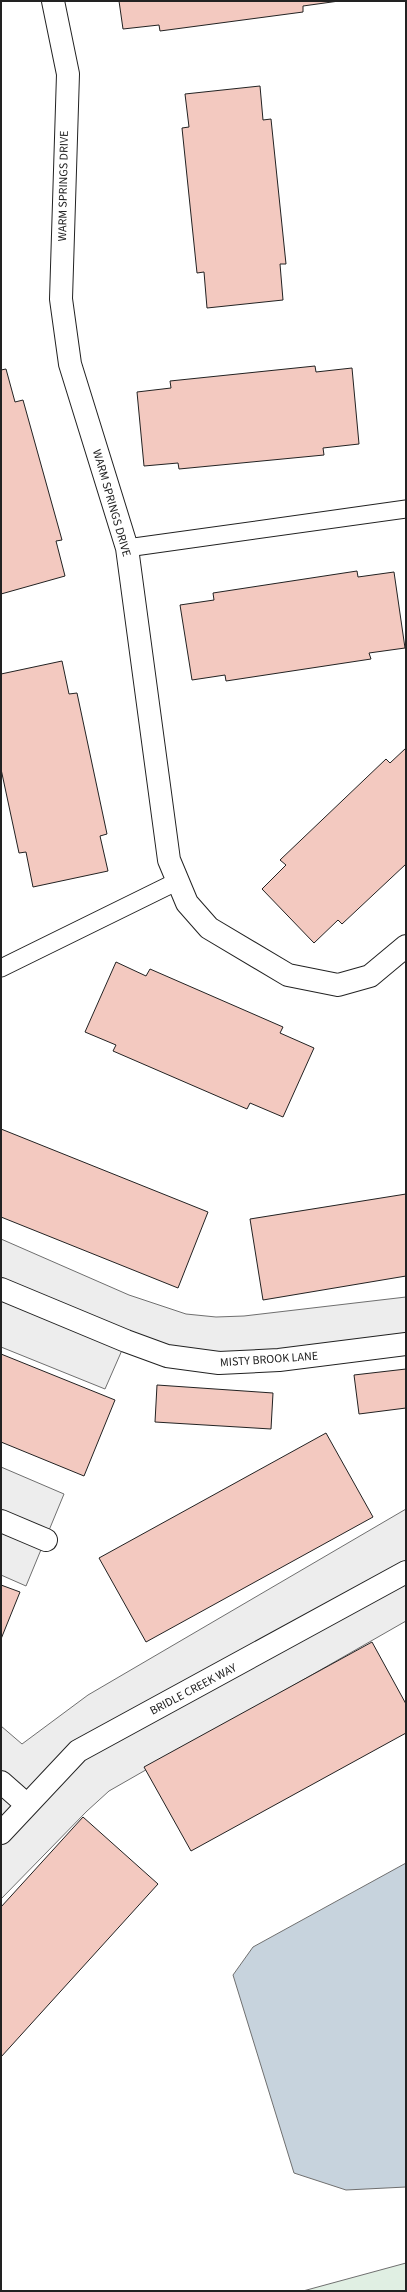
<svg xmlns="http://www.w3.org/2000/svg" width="407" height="2292" viewBox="0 0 407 2292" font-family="'Source Sans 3',sans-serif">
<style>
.green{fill:#e0efe3;stroke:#6f6f6f}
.parking{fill:#ededed;stroke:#6f6f6f}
.water{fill:#c7d3dd;stroke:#6f6f6f}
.building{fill:#f3c9c0;stroke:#222}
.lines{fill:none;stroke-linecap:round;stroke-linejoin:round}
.lane-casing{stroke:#222;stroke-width:19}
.street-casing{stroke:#222;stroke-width:24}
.lane{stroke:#fff;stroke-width:17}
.street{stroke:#fff;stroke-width:22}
.labels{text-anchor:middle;stroke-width:3;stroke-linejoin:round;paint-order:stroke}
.street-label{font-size:12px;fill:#222;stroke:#fff}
</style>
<rect width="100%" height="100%" fill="#fff"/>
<path class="green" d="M 406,2263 L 406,2291 L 303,2291 Z"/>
<g class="parking">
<path d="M 1,1239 L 129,1295 L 186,1314 L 216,1317 L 244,1316 L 406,1297 L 406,1344 L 279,1360 L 126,1341 L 105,1389 L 1,1347 Z"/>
<path d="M 1,1467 L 64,1494 L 26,1586 L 1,1575 Z"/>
<path d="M 406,1509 L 406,1621 L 109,1791 L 87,1811 L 1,1899 L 1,1726 L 22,1744 L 88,1695 Z"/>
</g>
<path class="water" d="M 406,1863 L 406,2187 L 346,2190 L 294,2173 L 233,1975 L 253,1947 Z"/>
<g class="building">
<path d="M 119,1 L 339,1 L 303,6 L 303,12 L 160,31 L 159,25 L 123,29 Z"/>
<path d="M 260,86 L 263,120 L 271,119 L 286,264 L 280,264 L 283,300 L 207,308 L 204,272 L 197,273 L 182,128 L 189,127 L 185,94 Z"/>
<path d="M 315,366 L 316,372 L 352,368 L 359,444 L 323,448 L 324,455 L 179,469 L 178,463 L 144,466 L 137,392 L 171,388 L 170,381 Z"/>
<path d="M 6,369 L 15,402 L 23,400 L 62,540 L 56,541 L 65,576 L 1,594 L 1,370 Z"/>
<path d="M 357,571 L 358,577 L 394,572 L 405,648 L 369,653 L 371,659 L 226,681 L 225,675 L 192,680 L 180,605 L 214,600 L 213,593 Z"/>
<path d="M 62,661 L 69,694 L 77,693 L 107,834 L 100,836 L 108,871 L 33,887 L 26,852 L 19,853 L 1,769 L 1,674 Z"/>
<path d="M 406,748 L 406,864 L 342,924 L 338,920 L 314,943 L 262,889 L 286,865 L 280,860 L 386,759 L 390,763 Z"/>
<path d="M 116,962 L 146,976 L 150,969 L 283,1027 L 280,1033 L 314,1048 L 283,1117 L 250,1103 L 247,1109 L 113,1051 L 116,1045 L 85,1032 Z"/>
<path d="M 1,1129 L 208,1212 L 178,1288 L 1,1217 Z"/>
<path d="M 406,1194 L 406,1276 L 263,1300 L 250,1219 Z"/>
<path d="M 1,1354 L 115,1400 L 84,1476 L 1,1442 Z"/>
<path d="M 406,1369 L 406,1408 L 359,1414 L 354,1375 Z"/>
<path d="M 157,1385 L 273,1393 L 271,1429 L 155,1422 Z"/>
<path d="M 326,1433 L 373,1517 L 146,1642 L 99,1558 Z"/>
<path d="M 1,1585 L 20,1592 L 1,1639 Z"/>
<path d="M 372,1642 L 406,1704 L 406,1733 L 191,1851 L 144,1767 Z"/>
<path d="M 83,1817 L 158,1884 L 1,2057 L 1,1907 Z"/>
</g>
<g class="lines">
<g class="lane-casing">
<g id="lane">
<path d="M 127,548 L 406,509"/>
<path d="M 1,968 L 178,881"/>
</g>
</g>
<g class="street-casing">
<g id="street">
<path d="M 53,1 L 68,74 L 61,299 L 70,364 L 127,548 L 169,860 L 187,903 L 209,928 L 288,975 L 338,985 L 370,976 L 406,946"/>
<path d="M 1,1289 L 126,1341 L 167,1356 L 219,1363 L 279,1360 L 406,1344"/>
<path d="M 1,1521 L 46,1540"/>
<path d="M 1,1782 L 26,1804"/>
<path d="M 1,1833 L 78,1751 L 406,1572"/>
</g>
</g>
<use href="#lane" class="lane"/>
<use href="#street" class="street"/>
</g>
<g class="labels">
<g class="street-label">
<text transform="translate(63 186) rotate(-89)" y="4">WARM SPRINGS DRIVE</text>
<text transform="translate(112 503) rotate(74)" y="4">WARM SPRINGS DRIVE</text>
<text transform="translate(269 1359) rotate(-4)" y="4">MISTY BROOK LANE</text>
<text transform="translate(193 1689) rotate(-28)" y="4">BRIDLE CREEK WAY</text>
</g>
</g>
<rect width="407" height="2292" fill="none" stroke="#222222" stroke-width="4"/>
</svg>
